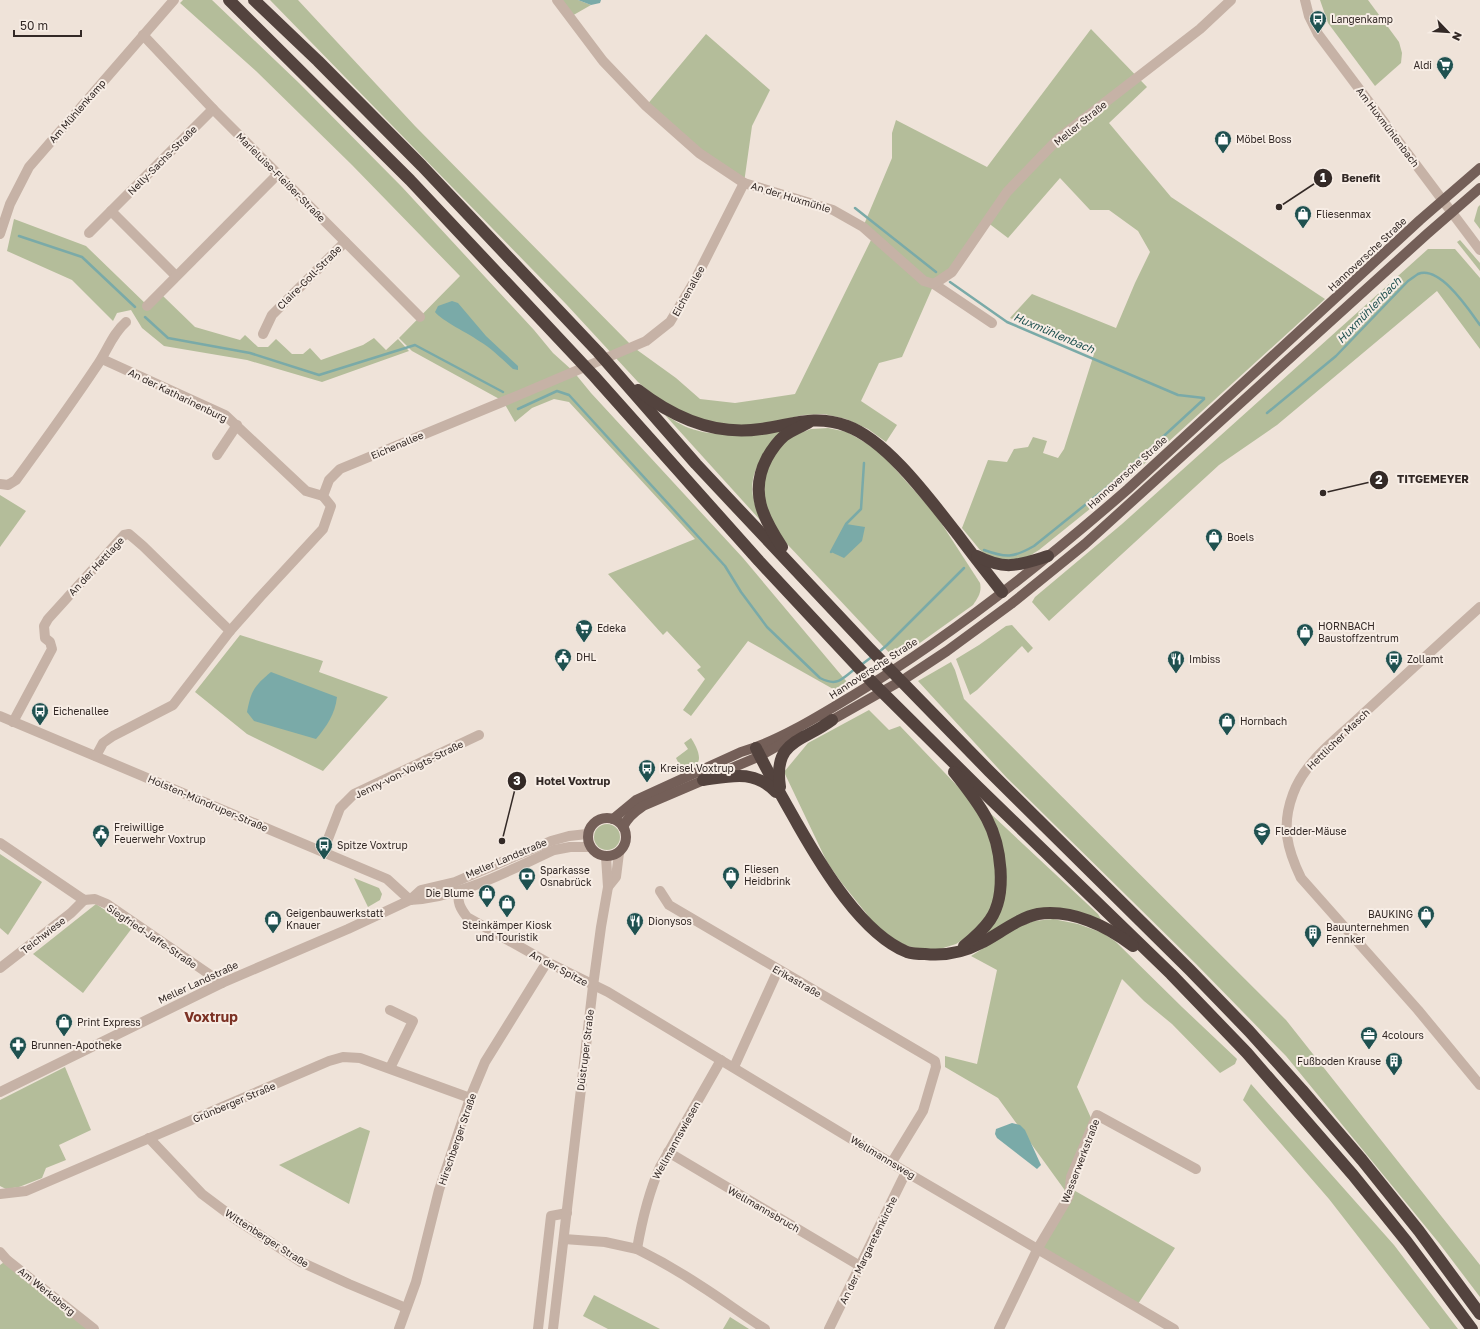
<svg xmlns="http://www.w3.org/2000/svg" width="1480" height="1329" viewBox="0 0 1480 1329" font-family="'Golos Text',sans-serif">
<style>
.green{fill:#b4bd9a}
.water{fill:#7aaaa8}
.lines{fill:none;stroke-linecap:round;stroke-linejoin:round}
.stream{stroke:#7aaaa8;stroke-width:2.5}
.minor{stroke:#c6b2a6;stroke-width:10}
.major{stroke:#745f58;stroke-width:10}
.highway{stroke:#53433e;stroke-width:12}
.labels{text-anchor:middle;stroke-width:4;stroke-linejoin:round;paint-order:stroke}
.poi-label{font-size:10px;fill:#332926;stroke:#f7ede5;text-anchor:start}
.street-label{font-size:10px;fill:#332926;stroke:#f7ede5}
.water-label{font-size:11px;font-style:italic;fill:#1f5150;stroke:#f7ede5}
.district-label{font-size:14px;font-weight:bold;fill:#7c3225;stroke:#f7ede5}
.leader{fill:none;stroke:#332926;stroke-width:1.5}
.callout-dot{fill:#332926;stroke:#f7ede5;stroke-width:1.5}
.mark-label{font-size:12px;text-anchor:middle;font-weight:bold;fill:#fff}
.callout-label{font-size:11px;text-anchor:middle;font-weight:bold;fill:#332926;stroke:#f7ede5;stroke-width:4;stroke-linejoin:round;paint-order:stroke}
</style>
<rect width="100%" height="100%" fill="#efe3d9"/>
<g class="green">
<path d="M 183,0 L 212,0 L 299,83 L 402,187 L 534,330 L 553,353 L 573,371 L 591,393 L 743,558 L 852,688 L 842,694 L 748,641 L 691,716 L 683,710 L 705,679 L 697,670 L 701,667 L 667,631 L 663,635 L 608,574 L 695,539 L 569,402 L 554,399 L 532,408 L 515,422 L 503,401 L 412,351 L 399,338 L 460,276 L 352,165 L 256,71 L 180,3 Z"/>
<path d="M 270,0 L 298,0 L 415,126 L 633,347 L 676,378 L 700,399 L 735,403 L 795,394 L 873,236 L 863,227 L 892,158 L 892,133 L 896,120 L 987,167 L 1091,29 L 1147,87 L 1109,123 L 1171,197 L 1325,299 L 1132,475 L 1039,550 L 1026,558 L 1015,561 L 990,558 L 980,550 L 962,528 L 988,460 L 1007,462 L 1014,449 L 1028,447 L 1033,437 L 1047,441 L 1043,453 L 1058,458 L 1064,449 L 1094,354 L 1010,318 L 1032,294 L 1116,328 L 1135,283 L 1150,252 L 1138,231 L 1109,210 L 1090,210 L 1060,178 L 1008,238 L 987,222 L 952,272 L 934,284 L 902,357 L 879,363 L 861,401 L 897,425 L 886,442 L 868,429 L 846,419 L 824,414 L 803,415 L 749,428 L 708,425 L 662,402 L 638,382 L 566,304 Z"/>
<path d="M 557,0 L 578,0 L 591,5 L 570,17 Z"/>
<path d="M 1320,0 L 1368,0 L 1399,42 L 1402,53 L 1401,63 L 1375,86 L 1328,23 Z"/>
<path d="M 706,34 L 770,90 L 752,126 L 744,183 L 646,106 Z"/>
<path d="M 1480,205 L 1480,229 L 1474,221 L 1478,207 Z"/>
<path d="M 14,219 L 86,246 L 149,307 L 162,295 L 195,327 L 240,340 L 245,335 L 258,347 L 268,347 L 276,339 L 292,354 L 303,354 L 310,348 L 321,360 L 363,345 L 374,338 L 386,350 L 398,339 L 409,351 L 322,382 L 247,360 L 164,346 L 142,328 L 131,310 L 117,313 L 113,321 L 72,280 L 7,251 Z"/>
<path d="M 1460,240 L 1480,263 L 1480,271 L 1457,242 Z"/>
<path d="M 1428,249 L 1455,249 L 1480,278 L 1480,349 L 1437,291 L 1277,425 L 1219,465 L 1049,621 L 1032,602 L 1035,597 L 1122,524 Z"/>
<path d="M 665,415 C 672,419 681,425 689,428 C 721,440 757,431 790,428 C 770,449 748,465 753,497 C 755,505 758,514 761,521 Z"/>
<path d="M 828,428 L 847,432 L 866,443 L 882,454 L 936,515 L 980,583 C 982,592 978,598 973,605 L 896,660 L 773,529 L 765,512 L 764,470 L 780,444 L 795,435 L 811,429 Z"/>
<path d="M 0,495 L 26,511 L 0,547 Z"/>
<path d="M 1012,625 L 1033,648 L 1028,653 L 1022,646 L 977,690 L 970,695 L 956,659 L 979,645 L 1006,626 Z"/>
<path d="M 240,635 L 323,661 L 319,672 L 388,697 L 323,771 L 247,734 L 195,692 Z"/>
<path d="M 951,662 L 955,670 L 964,699 L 1286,1020 L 1480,1265 L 1480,1297 L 1439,1243 L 1286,1056 L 1196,964 L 1007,778 L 918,681 Z"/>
<path d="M 869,710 L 889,730 L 900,726 L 965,794 L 981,818 L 994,849 L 996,896 L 988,917 L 974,932 L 956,944 L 940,949 L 922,950 L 905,945 L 893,939 L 874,923 L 841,882 L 827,862 L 784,772 L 808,743 Z"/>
<path d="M 691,738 C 695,744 705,761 694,766 C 689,769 681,770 676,772 L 675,771 L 681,768 L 676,758 L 688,749 L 684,743 Z"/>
<path d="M 977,801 L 1098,914 L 1106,928 L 1056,913 L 1012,925 L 976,936 L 991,919 L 1001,876 Z"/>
<circle cx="607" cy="837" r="13"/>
<path d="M 0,854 L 42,882 L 8,935 L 0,928 Z"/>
<path d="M 354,878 L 379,888 L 382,894 L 380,900 L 368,907 Z"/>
<path d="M 96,904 L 132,928 L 83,993 L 33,954 Z"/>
<path d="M 1053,919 L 1078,924 L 1103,933 L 1116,942 L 1182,1007 L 1237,1059 L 1235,1064 L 1220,1073 L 1172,1024 L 1144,1001 L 1122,979 L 1077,1087 L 1091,1118 L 1070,1188 L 1175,1248 L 1136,1307 L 1038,1248 L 1069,1196 L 998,1098 L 945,1067 L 945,1056 L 977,1064 L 997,970 L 971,956 L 1017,927 L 1034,921 Z"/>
<path d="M 65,1067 L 91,1130 L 59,1145 L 66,1160 L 46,1168 L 42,1178 L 19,1187 L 6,1189 L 0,1186 L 0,1100 Z"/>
<path d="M 1251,1084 L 1394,1245 L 1458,1329 L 1430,1329 L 1329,1199 L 1243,1100 Z"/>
<path d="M 360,1127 L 370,1131 L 349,1204 L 279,1165 Z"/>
<path d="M 7,1260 L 94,1329 L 0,1329 L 0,1265 Z"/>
<path d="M 594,1295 L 660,1329 L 608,1329 L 583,1316 Z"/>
<path d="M 730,1317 L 749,1329 L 723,1329 Z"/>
</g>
<g class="water">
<path d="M 578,0 L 601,0 L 600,3 L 591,5 Z"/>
<path d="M 452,301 L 458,303 L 486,336 L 518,366 L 518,370 L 513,369 C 502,359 491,348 479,341 C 468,333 442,321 435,312 L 438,306 Z"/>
<path d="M 846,524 L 865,527 L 862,541 L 844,558 L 831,552 Z"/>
<path d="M 271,672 L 337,697 C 335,714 327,726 316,739 L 254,721 L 247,712 C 251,691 254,686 271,672 Z"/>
<path d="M 1012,1123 L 1020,1125 L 1025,1130 L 1041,1165 L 1037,1169 L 997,1138 L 995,1134 L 996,1129 Z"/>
</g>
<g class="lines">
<g class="stream">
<path d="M 855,208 L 936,272"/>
<path d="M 19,236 L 82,257 L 135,307"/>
<path d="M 950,282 L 1007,322 L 1178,395 L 1204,398"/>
<path d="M 145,317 L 168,338 L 250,353 L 319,375 L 415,345 L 503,392"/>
<path d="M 518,409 L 557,391 L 569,395 L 725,566 L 741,592 L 767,627 L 820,678 C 838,687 841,679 855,669"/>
<path d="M 1267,413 L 1336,356 L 1408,281 C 1411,279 1415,276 1418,274 C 1440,265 1469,310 1480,325"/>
<path d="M 984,550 C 1006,558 1013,558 1034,546 L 1116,480 L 1204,399"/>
<path d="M 831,552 L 846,524 L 861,509 L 864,463"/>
<path d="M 879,652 L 887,645 L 964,568"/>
<path d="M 861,665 L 873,656"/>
</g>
<g class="minor">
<path d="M 557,0 L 603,61 L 646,106 L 699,153 L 744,183 L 833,210 L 863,227 L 924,281 L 934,284 L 992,323"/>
<path d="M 1305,0 L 1309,16 L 1318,34 L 1480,250"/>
<path d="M 143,35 L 213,109 L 420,317"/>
<path d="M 111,211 L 176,276"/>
<path d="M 89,233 L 213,109"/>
<path d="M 0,234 L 10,204 L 29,167 L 174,0"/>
<path d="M 934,284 L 952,272 L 1007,192 L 1059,138 L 1200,29 L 1231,0"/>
<path d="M 147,306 L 278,174"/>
<path d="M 263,334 L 272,315 L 345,242"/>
<path d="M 102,359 L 225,415 L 306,491 L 323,496"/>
<path d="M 217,455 L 237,425"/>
<path d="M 0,484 L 8,485 L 16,480 C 43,443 70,406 96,367 C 107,352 112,334 126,322"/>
<path d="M 1480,607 C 1440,643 1401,679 1362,715 C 1337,739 1305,761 1293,794 C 1281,826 1287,849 1301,878 L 1418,1010 L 1480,1085"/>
<path d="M 0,716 L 387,879 L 410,900"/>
<path d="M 13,722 L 52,649 L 50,642 L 45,638 L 44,626 L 48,619 L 124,535 L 129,534 L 143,546 L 230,631"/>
<path d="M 96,756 L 103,743 L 113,736 L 173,705 L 230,631 L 261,596 L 323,529 L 331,506 L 323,496 L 329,480 L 340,469 L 519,395 L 646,341 L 670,322 L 694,282 L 744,183"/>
<path d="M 0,843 L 84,900 L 95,899 L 107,904 L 222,983"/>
<path d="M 323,852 L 340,808 L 354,794 L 479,735"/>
<path d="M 608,887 L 616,877 L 619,853"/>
<path d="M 459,891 C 457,902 460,908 467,917 L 547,962 L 608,992 L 906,1172 L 1174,1329"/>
<path d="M 660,891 L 669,905 L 935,1061 L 936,1067 L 923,1111 L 892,1162"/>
<path d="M 410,900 C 461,897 508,871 554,850 L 570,847 L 590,847"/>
<path d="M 0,968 L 71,913 L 84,900"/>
<path d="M 734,1067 L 778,970"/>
<path d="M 390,1068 L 413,1021 L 390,1010"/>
<path d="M 0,1092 L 222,983 L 348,929 L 410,900 L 421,890 L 455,882 L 551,841 L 569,836 L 587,834"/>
<path d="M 149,1138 L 202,1194 L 234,1218 L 301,1262 L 349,1284 L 406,1308"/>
<path d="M 668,1152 L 860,1266"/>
<path d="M 0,1194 L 26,1191 L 329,1061 L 343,1057 L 360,1058 L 470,1098"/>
<path d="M 564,1239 L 605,1242 L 637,1249 C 642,1220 648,1194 660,1167 L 721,1060"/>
<path d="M 637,1249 C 659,1260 680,1272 701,1286 C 723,1300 743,1315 765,1329"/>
<path d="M 0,1252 L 7,1260 L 94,1329"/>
<path d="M 399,1329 L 416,1282 L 439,1190 L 470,1098 L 485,1062 L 547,962"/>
<path d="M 538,1329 L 551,1216 L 567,1213"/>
<path d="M 553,1329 L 593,986 L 601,927 L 608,887 L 606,857"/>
<path d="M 829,1329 L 906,1172"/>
<path d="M 999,1329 L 1038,1248 L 1069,1196 L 1071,1177 L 1097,1115 L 1196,1169"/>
</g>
<g class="major">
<path d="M 825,722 L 832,720 L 906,678 L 947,651 L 1011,604 L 1085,544 L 1427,234 L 1480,188"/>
<circle cx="607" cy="837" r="19"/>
<path d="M 613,819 L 636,800 L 741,752 C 777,742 819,716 852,696 C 950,637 1041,565 1128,489 L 1420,220 L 1480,168"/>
<path d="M 623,827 C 627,818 634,812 643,806 L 760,756 L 799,734"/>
</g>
<g class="highway">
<path d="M 229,0 L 410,180 L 594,376 L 759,561 L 872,682 L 978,787 L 1171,974 L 1247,1053 L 1353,1175 L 1407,1242 L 1472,1329"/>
<path d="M 254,0 L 318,61 L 422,166 L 598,352 L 696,464 L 869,648 L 989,771 L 1190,970 L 1249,1031 L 1302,1090 L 1362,1160 L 1419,1231 L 1480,1314"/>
<path d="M 638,390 C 674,418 715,436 761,429 C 792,425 814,414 847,426 C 888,441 931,501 958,535 C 972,554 987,573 1002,592"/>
<path d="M 782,547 C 763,518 749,492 767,458 C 771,451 777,442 784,436 C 790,431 800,427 808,423"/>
<path d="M 977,556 C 1006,571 1019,565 1048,556"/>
<path d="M 756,748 C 769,775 784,800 798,825 C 822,867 862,934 907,952 C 913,954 920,954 925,954 C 944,956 964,952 981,943 C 999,934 1018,918 1038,914 C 1072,909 1107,926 1133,946"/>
<path d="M 954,772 C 966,787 978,802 987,819 C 1001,845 1008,894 990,920 C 983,930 974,938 964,946"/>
<path d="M 703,780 C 731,776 754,769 776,792"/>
<path d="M 780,787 C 773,740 801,743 832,720"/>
</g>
</g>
<defs>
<g id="bus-pin" transform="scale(0.9)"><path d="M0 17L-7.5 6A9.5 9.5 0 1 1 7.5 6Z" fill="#1f5150" stroke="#f7ede5"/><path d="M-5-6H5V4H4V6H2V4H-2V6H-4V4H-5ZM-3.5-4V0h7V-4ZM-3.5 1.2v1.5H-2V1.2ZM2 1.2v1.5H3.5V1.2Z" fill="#fff"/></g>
<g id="supermarket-pin" transform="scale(0.9)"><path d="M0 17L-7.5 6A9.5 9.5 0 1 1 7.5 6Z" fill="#1f5150" stroke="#f7ede5"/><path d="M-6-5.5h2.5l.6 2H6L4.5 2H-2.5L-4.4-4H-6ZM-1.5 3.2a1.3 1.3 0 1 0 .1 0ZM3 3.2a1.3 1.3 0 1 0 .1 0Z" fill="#fff"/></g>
<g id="shop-pin" transform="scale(0.9)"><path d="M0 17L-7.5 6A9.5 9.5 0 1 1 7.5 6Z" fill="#1f5150" stroke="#f7ede5"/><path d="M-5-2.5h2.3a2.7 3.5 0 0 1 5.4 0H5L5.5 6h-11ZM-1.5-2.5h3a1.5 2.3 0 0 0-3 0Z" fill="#fff"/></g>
<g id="civic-pin" transform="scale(0.9)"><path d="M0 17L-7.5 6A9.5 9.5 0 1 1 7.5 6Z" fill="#1f5150" stroke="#f7ede5"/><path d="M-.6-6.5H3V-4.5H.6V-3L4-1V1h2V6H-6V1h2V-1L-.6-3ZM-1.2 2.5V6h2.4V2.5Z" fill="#fff"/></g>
<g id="restaurant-pin" transform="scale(0.9)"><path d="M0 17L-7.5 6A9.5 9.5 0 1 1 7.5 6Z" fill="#1f5150" stroke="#f7ede5"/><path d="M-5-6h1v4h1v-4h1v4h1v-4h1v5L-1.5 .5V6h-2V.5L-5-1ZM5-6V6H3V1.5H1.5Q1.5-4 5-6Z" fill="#fff"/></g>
<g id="school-pin" transform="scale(0.9)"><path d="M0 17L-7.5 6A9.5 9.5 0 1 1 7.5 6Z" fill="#1f5150" stroke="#f7ede5"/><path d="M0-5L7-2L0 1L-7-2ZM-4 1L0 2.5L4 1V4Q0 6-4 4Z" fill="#fff"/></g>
<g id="bank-pin" transform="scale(0.9)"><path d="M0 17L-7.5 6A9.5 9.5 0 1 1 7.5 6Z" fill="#1f5150" stroke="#f7ede5"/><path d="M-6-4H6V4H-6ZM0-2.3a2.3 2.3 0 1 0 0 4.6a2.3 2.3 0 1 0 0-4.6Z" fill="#fff"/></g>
<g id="building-pin" transform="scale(0.9)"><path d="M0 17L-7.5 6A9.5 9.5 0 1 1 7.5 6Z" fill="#1f5150" stroke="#f7ede5"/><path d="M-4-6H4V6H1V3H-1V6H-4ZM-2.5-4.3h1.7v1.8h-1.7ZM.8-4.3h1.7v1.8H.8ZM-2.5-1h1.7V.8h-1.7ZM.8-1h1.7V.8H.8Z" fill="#fff"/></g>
<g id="office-pin" transform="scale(0.9)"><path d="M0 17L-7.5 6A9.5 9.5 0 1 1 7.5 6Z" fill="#1f5150" stroke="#f7ede5"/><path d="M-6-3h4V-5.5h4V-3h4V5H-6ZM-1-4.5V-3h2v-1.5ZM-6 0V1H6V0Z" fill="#fff"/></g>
<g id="pharmacy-pin" transform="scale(0.9)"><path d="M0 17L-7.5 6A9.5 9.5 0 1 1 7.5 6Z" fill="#1f5150" stroke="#f7ede5"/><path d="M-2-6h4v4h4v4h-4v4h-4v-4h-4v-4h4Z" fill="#fff"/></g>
</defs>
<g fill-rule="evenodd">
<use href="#bus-pin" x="1318" y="19"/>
<use href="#supermarket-pin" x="1445" y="65"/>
<use href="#shop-pin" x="1223" y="139"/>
<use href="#shop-pin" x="1303" y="214"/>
<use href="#shop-pin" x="1214" y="537"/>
<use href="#supermarket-pin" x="584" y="628"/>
<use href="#shop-pin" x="1305" y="632"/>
<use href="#civic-pin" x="563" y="657"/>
<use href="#restaurant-pin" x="1176" y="659"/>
<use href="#bus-pin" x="1394" y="659"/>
<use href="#bus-pin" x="40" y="711"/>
<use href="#shop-pin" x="1227" y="721"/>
<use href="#bus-pin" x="647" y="768"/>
<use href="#school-pin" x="1262" y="831"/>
<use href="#civic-pin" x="101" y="833"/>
<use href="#bus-pin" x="324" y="845"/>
<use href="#shop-pin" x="731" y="875"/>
<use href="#bank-pin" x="527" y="876"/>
<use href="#shop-pin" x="487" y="893"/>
<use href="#shop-pin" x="507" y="903"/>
<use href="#shop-pin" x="1426" y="914"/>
<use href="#shop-pin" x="273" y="919"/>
<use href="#restaurant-pin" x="635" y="921"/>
<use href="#building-pin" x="1313" y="933"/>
<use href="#shop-pin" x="64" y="1022"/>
<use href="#office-pin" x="1369" y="1035"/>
<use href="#pharmacy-pin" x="18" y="1045"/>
<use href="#building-pin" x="1394" y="1061"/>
</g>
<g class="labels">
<g class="poi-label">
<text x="1331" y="23">Langenkamp</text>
<text x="1432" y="69" text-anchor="end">Aldi</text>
<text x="1236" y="143">Möbel Boss</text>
<text x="1316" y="218">Fliesenmax</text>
<text x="1227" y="541">Boels</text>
<text x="1318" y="630">HORNBACH<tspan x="1318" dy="12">Baustoffzentrum</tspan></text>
<text x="597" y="632">Edeka</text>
<text x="576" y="661">DHL</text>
<text x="1189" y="663">Imbiss</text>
<text x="1407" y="663">Zollamt</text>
<text x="53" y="715">Eichenallee</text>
<text x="1240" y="725">Hornbach</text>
<text x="660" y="772">Kreisel Voxtrup</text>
<text x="114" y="831">Freiwillige<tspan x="114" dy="12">Feuerwehr Voxtrup</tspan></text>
<text x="1275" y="835">Fledder-Mäuse</text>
<text x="337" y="849">Spitze Voxtrup</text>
<text x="744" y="873">Fliesen<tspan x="744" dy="12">Heidbrink</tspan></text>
<text x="540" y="874">Sparkasse<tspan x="540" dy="12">Osnabrück</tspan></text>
<text x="474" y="897" text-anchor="end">Die Blume</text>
<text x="286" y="917">Geigenbauwerkstatt<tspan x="286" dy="12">Knauer</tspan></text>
<text x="1413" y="918" text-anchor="end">BAUKING</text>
<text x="648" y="925">Dionysos</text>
<text x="507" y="929" text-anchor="middle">Steinkämper Kiosk<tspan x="507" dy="12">und Touristik</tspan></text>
<text x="1326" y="931">Bauunternehmen<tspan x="1326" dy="12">Fennker</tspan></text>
<text x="77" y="1026">Print Express</text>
<text x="1382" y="1039">4colours</text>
<text x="31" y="1049">Brunnen-Apotheke</text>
<text x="1381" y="1065" text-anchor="end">Fußboden Krause</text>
</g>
<g class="street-label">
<text transform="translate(77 111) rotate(-49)" y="4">Am Mühlenkamp</text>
<text transform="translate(1080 123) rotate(-39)" y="4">Meller Straße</text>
<text transform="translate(1388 127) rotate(53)" y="4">Am Huxmühlenbach</text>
<text transform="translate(162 160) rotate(-45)" y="4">Nelly-Sachs-Straße</text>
<text transform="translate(281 177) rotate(45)" y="4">Marieluise-Fleißer-Straße</text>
<text transform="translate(791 197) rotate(17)" y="4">An der Huxmühle</text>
<text transform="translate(1367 254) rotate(-43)" y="4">Hannoversche Straße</text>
<text transform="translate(309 277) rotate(-45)" y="4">Claire-Goll-Straße</text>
<text transform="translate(688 291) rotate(-61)" y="4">Eichenallee</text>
<text transform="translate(178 395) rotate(26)" y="4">An der Katharinenburg</text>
<text transform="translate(397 445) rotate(-23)" y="4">Eichenallee</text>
<text transform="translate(1127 472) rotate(-42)" y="4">Hannoversche Straße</text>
<text transform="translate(96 566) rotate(-47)" y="4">An der Hettlage</text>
<text transform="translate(873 668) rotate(-33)" y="4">Hannoversche Straße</text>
<text transform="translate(1338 739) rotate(-44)" y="4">Hettlicher Masch</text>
<text transform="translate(409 769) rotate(-26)" y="4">Jenny-von-Voigts-Straße</text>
<text transform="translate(208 803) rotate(23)" y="4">Holsten-Mündruper-Straße</text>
<text transform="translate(506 858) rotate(-23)" y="4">Meller Landstraße</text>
<text transform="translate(43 935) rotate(-38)" y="4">Teichwiese</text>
<text transform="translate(152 936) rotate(34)" y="4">Siegfried-Jaffe-Straße</text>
<text transform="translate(559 968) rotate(28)" y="4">An der Spitze</text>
<text transform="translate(797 981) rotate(30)" y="4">Erikastraße</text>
<text transform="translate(198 982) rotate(-25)" y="4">Meller Landstraße</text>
<text transform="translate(585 1050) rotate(-83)" y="4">Düstruper Straße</text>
<text transform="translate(234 1102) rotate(-23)" y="4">Grünberger Straße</text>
<text transform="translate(457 1139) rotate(-71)" y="4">Hirschberger Straße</text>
<text transform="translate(676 1140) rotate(-61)" y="4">Wellmannswiesen</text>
<text transform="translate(883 1157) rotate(31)" y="4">Wellmannsweg</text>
<text transform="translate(1080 1161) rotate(-69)" y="4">Wasserwerkstraße</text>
<text transform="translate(764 1209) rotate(30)" y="4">Wellmannsbruch</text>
<text transform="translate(267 1238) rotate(33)" y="4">Wittenberger Straße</text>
<text transform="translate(868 1250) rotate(-64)" y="4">An der Margaretenkirche</text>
<text transform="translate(47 1291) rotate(39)" y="4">Am Werksberg</text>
</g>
<g class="water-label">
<text transform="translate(1369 310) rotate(-46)" y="4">Huxmühlenbach</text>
<text transform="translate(1054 333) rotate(23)" y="4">Huxmühlenbach</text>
</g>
<g class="district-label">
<text x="211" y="1022">Voxtrup</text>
</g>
</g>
<path class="leader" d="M1279 207L1323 178M1323 493L1379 480M502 841L517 781"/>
<g class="callout-dot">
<circle cx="1279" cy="207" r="4"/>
<circle cx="1323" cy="493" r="4"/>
<circle cx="502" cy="841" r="4"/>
<circle cx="1323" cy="178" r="10"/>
<circle cx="1379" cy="480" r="10"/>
<circle cx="517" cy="781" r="10"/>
</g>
<g class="mark-label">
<text x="1323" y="182">1</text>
<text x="1379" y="484">2</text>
<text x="517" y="785">3</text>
</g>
<g class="callout-label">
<text x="1361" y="182">Benefit</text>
<text x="1433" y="483">TITGEMEYER</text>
<text x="573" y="785">Hotel Voxtrup</text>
</g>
<g transform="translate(1448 32) rotate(115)" stroke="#f7ede5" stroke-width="3" paint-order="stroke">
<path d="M0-3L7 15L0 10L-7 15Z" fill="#332926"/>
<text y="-6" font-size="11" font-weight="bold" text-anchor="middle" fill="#332926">N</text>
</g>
<path d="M14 30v6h67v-6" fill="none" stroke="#332926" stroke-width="2"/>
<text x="20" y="30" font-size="12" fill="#332926" stroke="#f7ede5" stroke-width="3" paint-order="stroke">50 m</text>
</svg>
